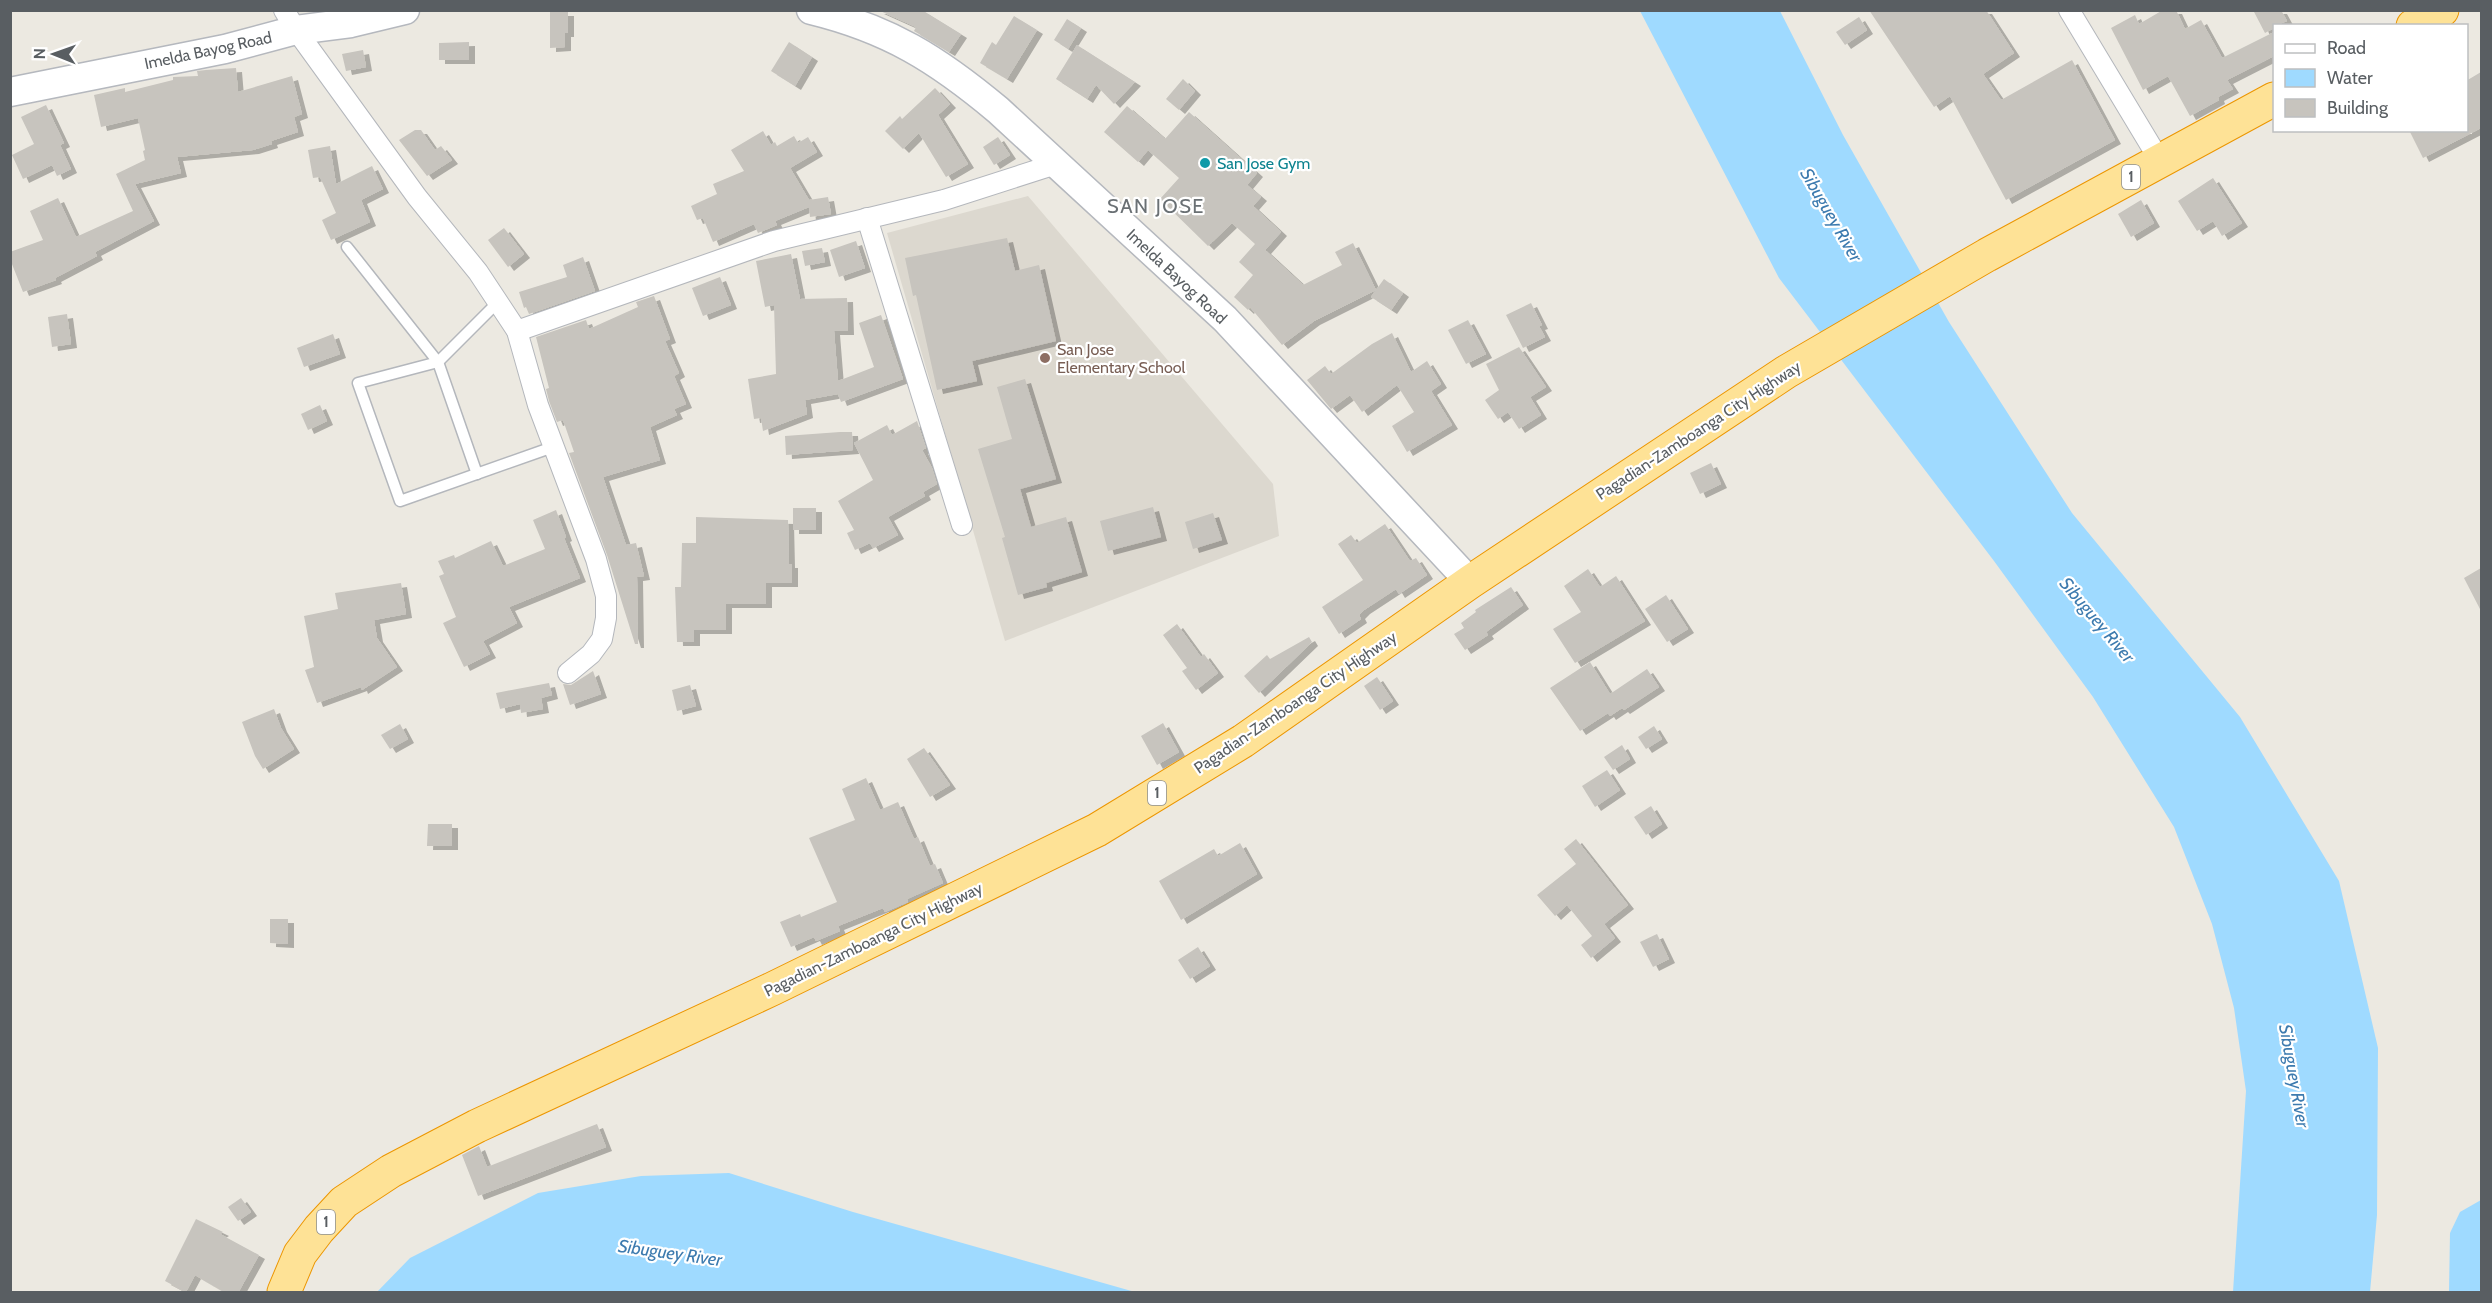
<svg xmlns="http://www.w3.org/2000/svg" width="2492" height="1303" viewBox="0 0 2492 1303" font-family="Cabin,sans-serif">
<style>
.education{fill:#dcd8cf}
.water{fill:#9fdaff}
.building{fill:#c7c4be;filter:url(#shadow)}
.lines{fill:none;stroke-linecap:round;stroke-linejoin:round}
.service-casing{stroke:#b4b7bc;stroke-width:13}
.minor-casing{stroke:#b4b7bc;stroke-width:22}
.secondary-casing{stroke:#b5b8be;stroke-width:31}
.trunk-casing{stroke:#ec9601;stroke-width:35}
.service{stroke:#fff;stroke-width:10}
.minor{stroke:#fff;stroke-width:20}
.secondary{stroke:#fff;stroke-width:28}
.trunk{stroke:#fee296;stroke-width:33}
.culture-dot{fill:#0f9aa8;stroke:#fff;stroke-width:2}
.education-dot{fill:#8d6e63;stroke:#fff;stroke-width:2}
.labels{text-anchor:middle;stroke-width:4.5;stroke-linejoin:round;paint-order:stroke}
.shield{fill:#fff;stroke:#8b8e91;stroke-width:1.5}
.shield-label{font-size:15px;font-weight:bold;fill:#595e62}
.street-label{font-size:16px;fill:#595e62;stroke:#fff}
.culture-label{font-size:16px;fill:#0d838f;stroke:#fff;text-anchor:start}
.education-label{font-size:16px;fill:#785e54;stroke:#fff;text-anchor:start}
.water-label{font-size:18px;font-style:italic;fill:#3d7baf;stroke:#fff}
.quarter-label{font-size:20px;letter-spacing:1.5px;fill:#6a7074;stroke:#fff}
</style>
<defs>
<filter id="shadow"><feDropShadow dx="6" dy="4" stdDeviation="0" flood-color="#0004"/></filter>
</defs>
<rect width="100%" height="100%" fill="#ece9e1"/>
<path class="education" d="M 1028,196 L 1273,484 L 1279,536 L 1005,641 L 887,233 Z"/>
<g class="water">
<path d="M 1640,11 L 1780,11 L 1843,135 L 1949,322 L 2072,513 L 2240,717 L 2339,881 L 2378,1048 L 2377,1215 L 2370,1292 L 2233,1292 L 2246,1091 L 2234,1008 L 2212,924 L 2174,827 L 2093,697 L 1994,561 L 1779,278 Z"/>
<path d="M 729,1173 L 853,1212 L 1135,1292 L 377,1292 L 410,1258 L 538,1193 L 641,1176 Z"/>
<path d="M 2481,1200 L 2481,1292 L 2449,1292 L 2450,1233 L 2460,1212 Z"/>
</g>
<g class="building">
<path d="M 878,10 L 922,10 L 961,34 L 949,52 L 914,31 L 916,27 Z"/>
<path d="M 1869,10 L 1986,10 L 2014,53 L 1983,74 L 2001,100 L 2072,60 L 2115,140 L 2006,200 L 1950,96 L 1934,107 Z"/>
<path d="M 2163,10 L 2176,10 L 2185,29 L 2201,20 L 2222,58 L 2274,32 L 2274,56 L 2227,80 L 2233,89 L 2218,97 L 2219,100 L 2190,116 L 2168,76 L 2143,90 L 2111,28 L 2135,15 L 2139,24 Z"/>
<path d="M 2253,10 L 2281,10 L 2287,21 L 2274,26 L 2274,28 L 2265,33 Z"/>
<path d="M 550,12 L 568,12 L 568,33 L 565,33 L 565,47 L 550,48 Z"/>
<path d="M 1014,16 L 1037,30 L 1007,79 L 980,63 L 992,42 L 996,45 Z"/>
<path d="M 1859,17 L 1867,30 L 1845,45 L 1836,32 Z"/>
<path d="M 1067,19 L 1081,28 L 1068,49 L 1054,40 Z"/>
<path d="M 469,42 L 469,60 L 439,60 L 439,43 Z"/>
<path d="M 789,42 L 812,57 L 795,86 L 771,71 Z"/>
<path d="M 1077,45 L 1135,82 L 1114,104 L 1096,85 L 1087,99 L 1056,79 Z"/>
<path d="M 363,50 L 366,67 L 346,71 L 342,54 Z"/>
<path d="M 236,68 L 238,92 L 292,76 L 302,114 L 294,117 L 298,132 L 271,141 L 272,144 L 253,150 L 177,157 L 181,173 L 135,184 L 154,221 L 95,252 L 97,256 L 55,278 L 56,280 L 23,292 L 10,259 L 10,252 L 43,240 L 30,211 L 58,198 L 76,237 L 133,211 L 116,174 L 145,160 L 143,151 L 145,150 L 138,118 L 101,127 L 94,95 L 125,88 L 125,92 L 173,80 L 173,77 L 198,76 L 197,71 L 206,70 Z"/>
<path d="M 2481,72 L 2481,128 L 2423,158 L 2409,130 L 2466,130 L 2466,81 Z"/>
<path d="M 1183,79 L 1195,91 L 1179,110 L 1166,99 Z"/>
<path d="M 935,88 L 950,104 L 938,115 L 968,164 L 946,177 L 919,133 L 903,149 L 885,131 L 900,116 L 902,119 Z"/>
<path d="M 46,105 L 64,143 L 60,145 L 71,169 L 57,176 L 52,165 L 23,179 L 12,155 L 34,144 L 21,117 Z"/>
<path d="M 1127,106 L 1165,139 L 1189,112 L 1257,173 L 1247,185 L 1261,197 L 1253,206 L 1281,232 L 1265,250 L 1303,285 L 1342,265 L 1335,252 L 1353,243 L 1376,290 L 1314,321 L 1282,345 L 1250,307 L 1248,310 L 1234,297 L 1253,275 L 1239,262 L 1255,244 L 1232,223 L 1208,246 L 1160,199 L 1179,178 L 1148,150 L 1138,162 L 1104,132 Z"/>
<path d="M 415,130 L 421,130 L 435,150 L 441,146 L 452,160 L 427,176 L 399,140 Z"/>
<path d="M 763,131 L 771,145 L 775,142 L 777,146 L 794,136 L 798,143 L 808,137 L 817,152 L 790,168 L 809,200 L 828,197 L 831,214 L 810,217 L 809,207 L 775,221 L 777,225 L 758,233 L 754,224 L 713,242 L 703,218 L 697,220 L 691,206 L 717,194 L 713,184 L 744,171 L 731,150 Z"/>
<path d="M 998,137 L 1010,155 L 994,165 L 983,147 Z"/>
<path d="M 330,146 L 336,184 L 372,166 L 383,189 L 361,200 L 370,222 L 331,240 L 322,220 L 336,213 L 320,177 L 313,178 L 308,150 Z"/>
<path d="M 2213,178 L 2242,223 L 2222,236 L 2213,221 L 2197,231 L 2178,201 Z"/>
<path d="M 2141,200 L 2154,223 L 2131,237 L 2118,214 Z"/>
<path d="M 504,228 L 524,254 L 508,267 L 488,240 Z"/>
<path d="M 1007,238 L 1015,271 L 1039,265 L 1056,341 L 972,361 L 977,381 L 937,390 L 916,295 L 913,296 L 905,258 Z"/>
<path d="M 856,241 L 865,268 L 839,277 L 830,250 Z"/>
<path d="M 822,248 L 825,262 L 805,266 L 802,251 Z"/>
<path d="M 791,254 L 800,299 L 847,298 L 848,331 L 834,331 L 838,381 L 874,367 L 859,323 L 881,315 L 903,379 L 841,402 L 838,394 L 805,400 L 807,414 L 763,431 L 761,418 L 754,419 L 748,379 L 776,374 L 774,305 L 765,307 L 756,261 Z"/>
<path d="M 583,257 L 595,291 L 529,314 L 526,307 L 524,308 L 519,292 L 567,277 L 563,265 Z"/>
<path d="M 720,277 L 731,305 L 703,316 L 692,288 Z"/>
<path d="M 1384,279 L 1403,293 L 1391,310 L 1371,297 Z"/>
<path d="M 654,296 L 670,339 L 665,341 L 679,373 L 674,376 L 686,404 L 674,409 L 677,415 L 650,427 L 660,460 L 603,477 L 626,545 L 636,543 L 644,576 L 637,577 L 638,644 L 635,644 L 607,555 L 569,453 L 574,452 L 563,420 L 557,422 L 549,401 L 546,389 L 549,388 L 536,337 L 586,320 L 589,329 L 638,307 L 636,302 Z"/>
<path d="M 1531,303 L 1542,325 L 1539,326 L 1545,337 L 1523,348 L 1506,315 Z"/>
<path d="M 67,314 L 71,344 L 52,347 L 48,317 Z"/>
<path d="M 1468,320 L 1486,354 L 1466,364 L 1448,330 Z"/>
<path d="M 1392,333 L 1411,372 L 1427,361 L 1441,384 L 1431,391 L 1452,425 L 1407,452 L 1392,426 L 1414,412 L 1397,385 L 1362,412 L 1350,395 L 1331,409 L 1307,380 L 1325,366 L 1331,374 L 1372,344 Z"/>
<path d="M 333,334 L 340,354 L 304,367 L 297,348 Z"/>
<path d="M 1519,347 L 1546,387 L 1530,397 L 1541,415 L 1519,429 L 1508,412 L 1498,419 L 1485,400 L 1499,390 L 1486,364 Z"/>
<path d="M 1025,379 L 1056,479 L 1020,489 L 1031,527 L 1066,517 L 1082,572 L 1046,583 L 1047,587 L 1018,595 L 1002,538 L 1005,537 L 978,449 L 1012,439 L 997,387 Z"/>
<path d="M 320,405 L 327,421 L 308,430 L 301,414 Z"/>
<path d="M 917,421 L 926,448 L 922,450 L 932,468 L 937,484 L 923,492 L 925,496 L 888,517 L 898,535 L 873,548 L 870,543 L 855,550 L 847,533 L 854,530 L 838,501 L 873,480 L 854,443 L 887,425 L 892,435 Z"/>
<path d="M 840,432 L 852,432 L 853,450 L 786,455 L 785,436 Z"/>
<path d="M 1711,463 L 1721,484 L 1700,494 L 1690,473 Z"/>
<path d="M 1153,507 L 1161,537 L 1108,551 L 1100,521 Z"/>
<rect x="793" y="508" width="23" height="22"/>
<path d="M 556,510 L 566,537 L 564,538 L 580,578 L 509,607 L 517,623 L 483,641 L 490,654 L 464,667 L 443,623 L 456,617 L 439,576 L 444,574 L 438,561 L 454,555 L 455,558 L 491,541 L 503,566 L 545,549 L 533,520 Z"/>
<path d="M 1213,513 L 1222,540 L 1193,549 L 1185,522 Z"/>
<path d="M 696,517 L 788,520 L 789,564 L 792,564 L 792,583 L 766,583 L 766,604 L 726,604 L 726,630 L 694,630 L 694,642 L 677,642 L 675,587 L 681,587 L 682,543 L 696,543 Z"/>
<path d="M 1385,524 L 1410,561 L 1416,558 L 1427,575 L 1399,594 L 1396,589 L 1364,610 L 1359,615 L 1361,619 L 1339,634 L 1322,607 L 1363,580 L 1338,544 L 1351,535 L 1357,543 Z"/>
<path d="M 2481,568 L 2481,611 L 2464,578 Z"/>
<path d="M 1588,569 L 1600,587 L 1616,576 L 1645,621 L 1575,663 L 1553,629 L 1581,612 L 1564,586 Z"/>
<path d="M 401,583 L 406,614 L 374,620 L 377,638 L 397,667 L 362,690 L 361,687 L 317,703 L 305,670 L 314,667 L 304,616 L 338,609 L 335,593 Z"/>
<path d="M 1511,587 L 1523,605 L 1486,632 L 1488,635 L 1465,650 L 1454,634 L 1464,628 L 1461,623 L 1476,612 L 1475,610 Z"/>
<path d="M 1666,595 L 1688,629 L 1667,642 L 1645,609 Z"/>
<path d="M 1177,624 L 1201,657 L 1204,654 L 1218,673 L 1196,690 L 1182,671 L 1187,668 L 1163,635 Z"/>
<path d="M 1309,637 L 1312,642 L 1259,693 L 1244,676 L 1267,655 L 1270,659 Z"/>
<path d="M 1590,662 L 1610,694 L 1647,669 L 1659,687 L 1624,710 L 1622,708 L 1610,716 L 1608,713 L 1580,731 L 1550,688 Z"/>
<path d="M 593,671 L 601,694 L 570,705 L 563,684 L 571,685 Z"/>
<path d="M 1377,677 L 1393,701 L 1380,710 L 1364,686 Z"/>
<path d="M 549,683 L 552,695 L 541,698 L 543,709 L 521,713 L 520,704 L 500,709 L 496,693 Z"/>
<path d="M 690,685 L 696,706 L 677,711 L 672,690 Z"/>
<path d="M 274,709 L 281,728 L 294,749 L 263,769 L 255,756 L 242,722 Z"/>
<path d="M 1163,723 L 1179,752 L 1157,765 L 1141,736 Z"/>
<path d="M 400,724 L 408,739 L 390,749 L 381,735 Z"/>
<path d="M 1654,726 L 1662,739 L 1646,749 L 1638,737 Z"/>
<path d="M 1622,745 L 1630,759 L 1613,770 L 1604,757 Z"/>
<path d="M 924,748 L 950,785 L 930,797 L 907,759 Z"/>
<path d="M 1607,770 L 1620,790 L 1595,807 L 1582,786 Z"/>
<path d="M 866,778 L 880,810 L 898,802 L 914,839 L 918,837 L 930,866 L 935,864 L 943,883 L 907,899 L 908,902 L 885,912 L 883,908 L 838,926 L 840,931 L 816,941 L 814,937 L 791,947 L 780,922 L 800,914 L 801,917 L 837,902 L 809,838 L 855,820 L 842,789 Z"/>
<path d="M 1651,806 L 1662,824 L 1646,835 L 1634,817 Z"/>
<path d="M 428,824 L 452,824 L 452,846 L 427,846 Z"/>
<path d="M 1576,839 L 1628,905 L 1604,924 L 1615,938 L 1591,958 L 1581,945 L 1592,936 L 1567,905 L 1555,916 L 1537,895 L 1576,864 L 1564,849 Z"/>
<path d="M 1240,843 L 1257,874 L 1181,920 L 1159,881 L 1214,849 L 1218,856 Z"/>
<path d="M 270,919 L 288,919 L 288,944 L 270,943 Z"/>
<path d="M 1657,934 L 1669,959 L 1653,967 L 1640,942 Z"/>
<path d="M 1198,947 L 1210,966 L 1190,979 L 1178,960 Z"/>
<path d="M 597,1124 L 606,1147 L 478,1196 L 462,1155 L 479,1146 L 487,1167 Z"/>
<path d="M 241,1198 L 251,1212 L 238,1221 L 228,1207 Z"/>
<path d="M 196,1219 L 223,1232 L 220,1234 L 259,1255 L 238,1293 L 226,1293 L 195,1275 L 186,1292 L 165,1281 Z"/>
</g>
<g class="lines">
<g class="service-casing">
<g id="service">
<path d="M 347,247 L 438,362 L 477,474"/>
<path d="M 497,303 L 438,362 L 358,383 L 400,501 L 553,447"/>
</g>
</g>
<g class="minor-casing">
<g id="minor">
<path d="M 284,10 L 296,30 L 417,197 L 478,272 L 517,331 L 538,405 L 596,559 L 606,596 L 606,618 L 602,639 L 591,654 L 568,673"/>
<path d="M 2069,10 L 2160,161"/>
<path d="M 867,218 L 962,525"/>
<path d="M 517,331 L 774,241 L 944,200 L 1056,164"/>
</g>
</g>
<g class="secondary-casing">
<g id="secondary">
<path d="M 811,10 C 889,29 937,59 998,110 L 1225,319 L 1470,582"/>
<path d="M 10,92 L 225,49 L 296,30 L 351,23 L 405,10"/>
</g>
</g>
<g class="trunk-casing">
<g id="trunk">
<path d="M 2413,26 L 2442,10"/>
<path d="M 284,1292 L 300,1254 L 319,1229 L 344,1202 L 391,1171 L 477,1126 L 772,989 L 1097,830 L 1243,741 L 1470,582 L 1786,372 L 1987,255 L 2274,99"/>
</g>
</g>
<use href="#service" class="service"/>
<use href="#minor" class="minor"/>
<use href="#secondary" class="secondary"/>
<use href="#trunk" class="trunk"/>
</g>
<circle class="culture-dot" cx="1205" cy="163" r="6"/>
<circle class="education-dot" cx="1045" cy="358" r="6"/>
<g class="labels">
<g class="shield">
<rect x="2122" y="165" width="18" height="24" rx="4.5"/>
<rect x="1148" y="781" width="18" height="24" rx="4.5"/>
<rect x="317" y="1210" width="18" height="24" rx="4.5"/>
</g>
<g class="shield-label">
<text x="2131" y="182">1</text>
<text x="1157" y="798">1</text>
<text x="326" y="1227">1</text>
</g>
<g class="street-label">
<text transform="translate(208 50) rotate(-12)" y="6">Imelda Bayog Road</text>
<text transform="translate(1177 276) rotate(43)" y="6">Imelda Bayog Road</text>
<text transform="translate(1698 430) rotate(-33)" y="6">Pagadian-Zamboanga City Highway</text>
<text transform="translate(1295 702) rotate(-34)" y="6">Pagadian-Zamboanga City Highway</text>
<text transform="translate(873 939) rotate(-26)" y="6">Pagadian-Zamboanga City Highway</text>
</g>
<g class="culture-label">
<text x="1217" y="169">San Jose Gym</text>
</g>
<g class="education-label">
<text x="1057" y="355">San Jose<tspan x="1057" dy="18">Elementary School</tspan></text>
</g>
<g class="water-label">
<text transform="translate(1831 215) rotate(60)" y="6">Sibuguey River</text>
<text transform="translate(2097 620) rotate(50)" y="6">Sibuguey River</text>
<text transform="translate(2294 1076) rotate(80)" y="6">Sibuguey River</text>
<text transform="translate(670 1253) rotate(8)" y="6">Sibuguey River</text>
</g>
<g class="quarter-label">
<text x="1156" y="213">SAN JOSE</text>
</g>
</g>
<rect width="2492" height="1303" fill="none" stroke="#595e62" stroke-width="24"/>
<rect x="2273" y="24" width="195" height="108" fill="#ffffff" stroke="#bdbfc0" stroke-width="1.5"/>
<rect x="2285" y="44" width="30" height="9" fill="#ffffff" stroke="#bdbfc0" stroke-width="1.5"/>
<text x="2327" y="54" font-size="18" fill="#595e62">Road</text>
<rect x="2285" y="69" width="30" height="18" fill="#9fdaff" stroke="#bdbfc0" stroke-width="1.5"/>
<text x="2327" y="84" font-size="18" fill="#595e62">Water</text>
<rect x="2285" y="99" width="30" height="18" fill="#c7c4be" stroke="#bdbfc0" stroke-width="1.5"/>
<text x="2327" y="114" font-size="18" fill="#595e62">Building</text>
<g transform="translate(54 54) rotate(271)" stroke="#ffffff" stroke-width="4.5" paint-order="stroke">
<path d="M0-4.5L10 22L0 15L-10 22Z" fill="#595e62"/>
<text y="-9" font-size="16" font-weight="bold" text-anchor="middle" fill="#595e62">N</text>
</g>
</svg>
